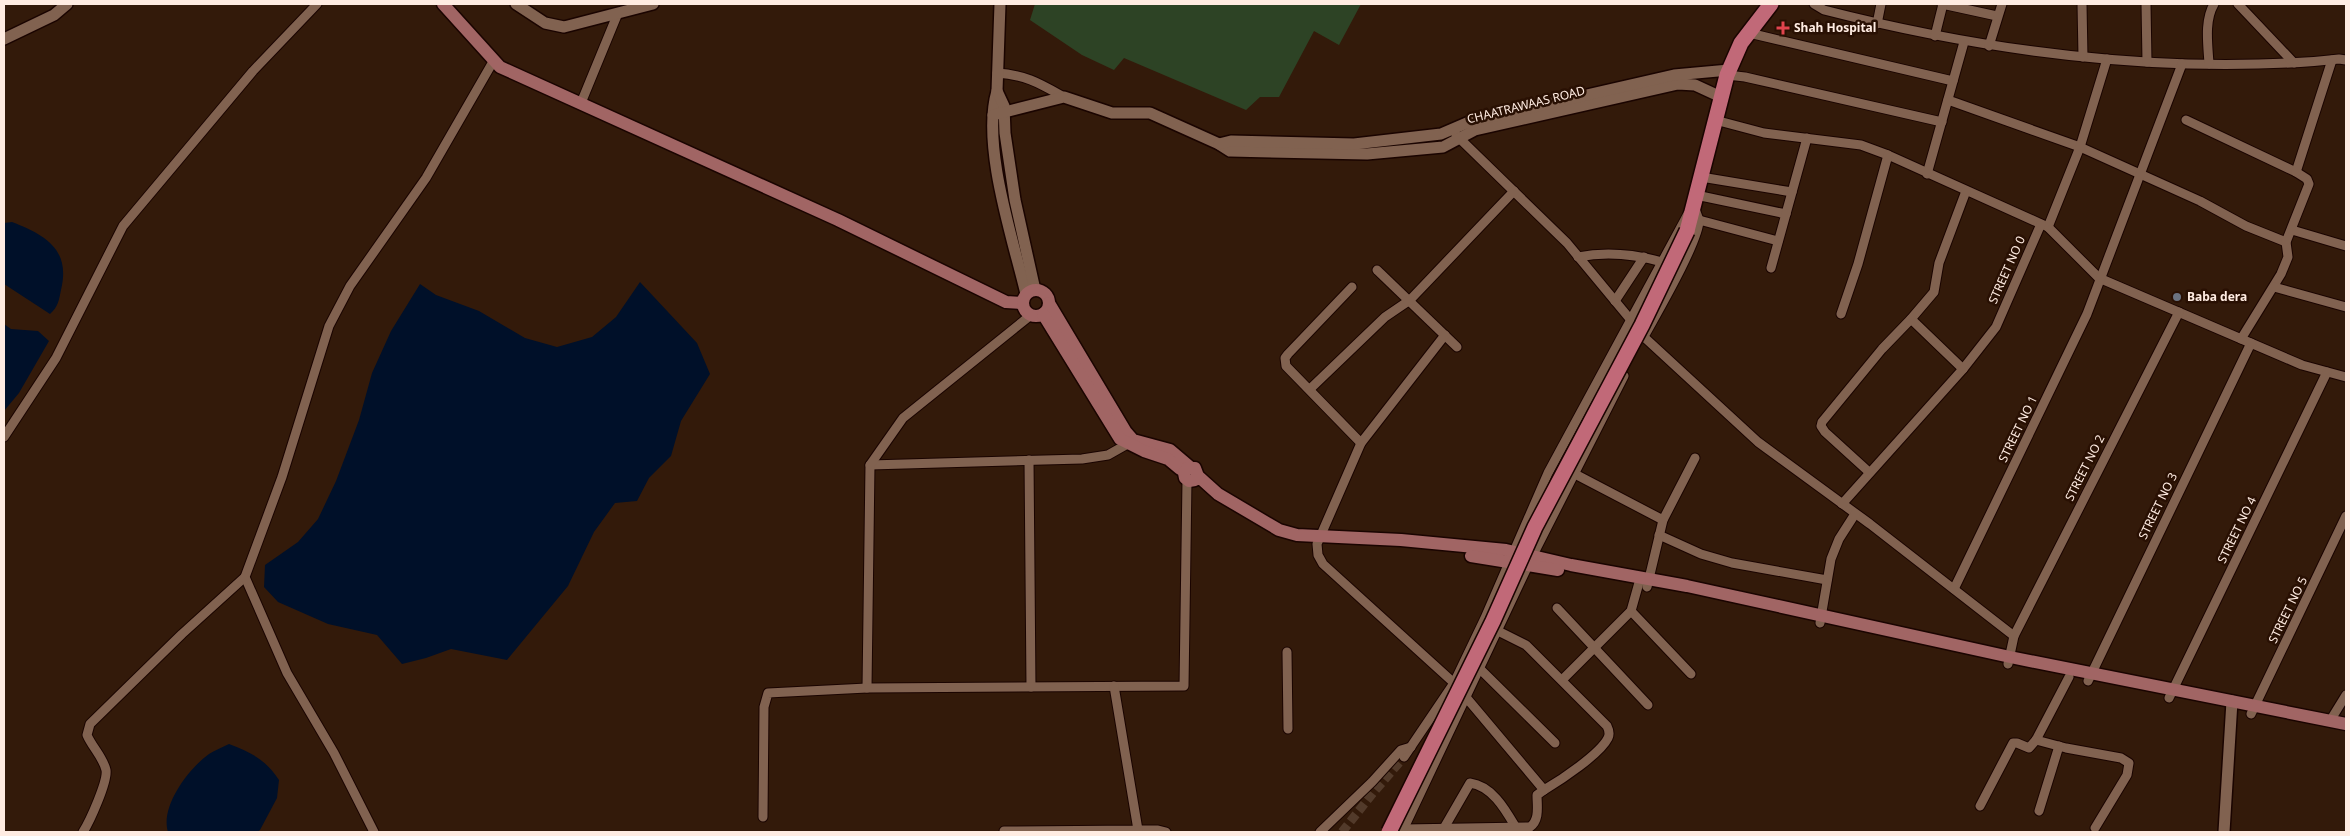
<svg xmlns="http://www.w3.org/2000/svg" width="2350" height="836" viewBox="0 0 2350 836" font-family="'Noto Sans',sans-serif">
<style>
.green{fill:#2d4325}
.water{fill:#001029}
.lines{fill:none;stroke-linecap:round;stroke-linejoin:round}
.minor-tunnel{stroke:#523a2a;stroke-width:9;stroke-dasharray:9 4.5;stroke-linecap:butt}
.minor-casing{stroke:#1a0400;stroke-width:11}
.tertiary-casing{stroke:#1a0400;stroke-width:14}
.secondary-casing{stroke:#1a0400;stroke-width:15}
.primary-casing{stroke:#1a0400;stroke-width:18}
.minor{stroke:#816250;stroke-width:9}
.tertiary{stroke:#816250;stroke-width:11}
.secondary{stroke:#a16564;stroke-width:12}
.primary{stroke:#c16978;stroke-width:15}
.primary-bridge-casing{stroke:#1a0400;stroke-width:18;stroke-linecap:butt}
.primary-bridge{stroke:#c16978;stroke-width:15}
.health-dot{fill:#e0444e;stroke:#291003;stroke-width:2}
.worship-dot{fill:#6b7280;stroke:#291003;stroke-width:2}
.labels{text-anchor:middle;stroke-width:5;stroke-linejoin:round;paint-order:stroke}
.poi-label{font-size:12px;font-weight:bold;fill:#ffece2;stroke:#291003;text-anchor:start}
.street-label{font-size:12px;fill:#ffece2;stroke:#291003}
</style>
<rect width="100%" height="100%" fill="#331a0a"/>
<path class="green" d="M 1035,4 L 1361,4 L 1339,45 L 1314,31 L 1279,97 L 1260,97 L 1246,110 L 1124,58 L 1114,70 L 1082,55 L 1030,20 Z"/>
<g class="water">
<path d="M 12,222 C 45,235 71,249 61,290 C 59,300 58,307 50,314 L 4,284 L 4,223 Z"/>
<path d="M 640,282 L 697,343 L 710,374 L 681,421 L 671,456 L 649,478 L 637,501 L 615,503 L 594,532 L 568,586 L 507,660 L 451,649 L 426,658 L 402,664 L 377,635 L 328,624 L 278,602 L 264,587 L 265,565 L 298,542 L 318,519 L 336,481 L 359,420 L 372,373 L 391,331 L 420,284 L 436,295 L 479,311 L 525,338 L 557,347 L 592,337 L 616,317 Z"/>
<path d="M 4,324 L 11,329 L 38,331 L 49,341 L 19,393 L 4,411 Z"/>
<path d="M 229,744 C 252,753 265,759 279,780 L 277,798 L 260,830 L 257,832 L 168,832 C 160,807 188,769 209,754 C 215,750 223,747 229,744 Z"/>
</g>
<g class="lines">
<path class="minor-tunnel" d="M 1342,832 L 1373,793 L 1404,757"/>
<g class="minor-casing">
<g id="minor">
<path d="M 1814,4 L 1824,10 C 1945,41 2063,60 2188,64 C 2239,65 2288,65 2339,59 L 2346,60"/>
<path d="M 1942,4 L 1997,16"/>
<path d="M 2082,4 L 2083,57"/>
<path d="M 2146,4 L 2147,62"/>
<path d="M 2238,4 L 2294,63"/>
<path d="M 1877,24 L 1881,4"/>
<path d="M 1749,33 L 1953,81"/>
<path d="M 1935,36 L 1943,4"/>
<path d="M 1989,46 L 2002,4"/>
<path d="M 2209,64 C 2208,45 2204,21 2214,4"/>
<path d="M 997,73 C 1026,75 1039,83 1064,97"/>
<path d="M 1727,75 L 1745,77 L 1942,122"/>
<path d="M 1948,100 L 2080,147 L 2200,201 L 2246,226 L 2286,242"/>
<path d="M 581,103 L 618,13"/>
<path d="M 1715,120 L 1764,133 L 1861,145 L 1888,155 L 2048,227 L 2099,278 L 2302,365 L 2346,377"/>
<path d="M 2186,120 L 2296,172 L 2307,179 L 2309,184 L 2286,242 L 2288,257 L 2281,274 L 2241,339"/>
<path d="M 1456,135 L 1567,243 L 1630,319"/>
<path d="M 2296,172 L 2332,60"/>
<path d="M 1927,174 L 1964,42"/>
<path d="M 1701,177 L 1792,192"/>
<path d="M 1696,195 L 1786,214"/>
<path d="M 1699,220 L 1778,241"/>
<path d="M 2048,227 L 2080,147 L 2107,59"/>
<path d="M 2292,230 L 2346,246"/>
<path d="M 1578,257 C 1608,251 1634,254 1662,262"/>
<path d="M 1771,268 L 1807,138"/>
<path d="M 1377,270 L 1457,347"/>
<path d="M 1352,287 L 1288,354 L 1285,358 L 1286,366 L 1361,443"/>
<path d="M 2274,287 L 2346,307"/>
<path d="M 1615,301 L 1644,257"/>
<path d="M 1841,314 L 1858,264 L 1888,155"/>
<path d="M 1911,319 L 1963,369"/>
<path d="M 1646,333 C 1657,313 1700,239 1699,220 C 1698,217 1696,212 1695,209"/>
<path d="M 1445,335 L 1361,443 L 1317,544 L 1318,555 L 1323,564 L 1454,683 L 1544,790 C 1561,780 1600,754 1608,738 C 1610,734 1609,730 1607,726 L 1526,645 L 1498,631"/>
<path d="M 1644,337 L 1758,442 L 1870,524 L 2014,636 L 2008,664"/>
<path d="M 1310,389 L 1385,317 L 1410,300 L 1514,191"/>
<path d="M 4,437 L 56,358 L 123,226 L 253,71 L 317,4"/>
<path d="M 1029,460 L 1031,687"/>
<path d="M 870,465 L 1082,459 L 1108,455 L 1131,442"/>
<path d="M 1869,472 L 1825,432 L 1821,426 L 1822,422 L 1882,349 L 1911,319 L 1934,292 L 1939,263 L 1966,191"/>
<path d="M 1573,473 L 1663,520"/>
<path d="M 1842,504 L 1963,369 L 1996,327 L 2041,224"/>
<path d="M 1659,535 L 1701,554 L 1732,563 L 1827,580"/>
<path d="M 1647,587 L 1663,520 L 1695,458"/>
<path d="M 1954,589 L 2087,314 L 2182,64"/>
<path d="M 1557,608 L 1648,705"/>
<path d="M 1631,611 L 1691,674"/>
<path d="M 1820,623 L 1831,559 L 1839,539 L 1855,514"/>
<path d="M 2014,636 L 2179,312"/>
<path d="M 1287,652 L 1288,729"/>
<path d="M 1480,669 L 1555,743"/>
<path d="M 2069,677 L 2036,740 L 2066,748 L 2121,758 L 2129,763 L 2127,775 L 2095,828"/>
<path d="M 1562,680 L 1631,611 L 1640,579"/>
<path d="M 2088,681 L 2251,343"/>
<path d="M 867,688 L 870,465 L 903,418 L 1031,315"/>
<path d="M 2169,698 L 2327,372"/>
<path d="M 2251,714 L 2346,516"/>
<path d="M 2330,721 L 2346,695"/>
<path d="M 1404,757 L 1454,683 L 1485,618 L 1548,473 L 1688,214"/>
<path d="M 1980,806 L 2013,743 L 2017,743 L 2029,748 L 2036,740"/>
<path d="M 2039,811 L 2059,746"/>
<path d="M 763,817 L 764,707 L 768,693 L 867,688 L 1184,686 L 1187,480"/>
<path d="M 1444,828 L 1470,783 C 1492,786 1505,809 1515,826"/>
<path d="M 1404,829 L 1530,827 C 1540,820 1537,806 1537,795 L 1544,790"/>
<path d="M 1138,830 L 1158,830 L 1166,832"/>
<path d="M 1004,831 L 1138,830 L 1114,686"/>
<path d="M 83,832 C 90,821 108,781 106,770 C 103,757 92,747 87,735 L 90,724 L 182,634 L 245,577"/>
<path d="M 374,832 L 334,753 L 287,673 L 245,577 L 282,477 L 329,326 L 350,286 L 426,178 L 494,60"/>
<path d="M 1320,832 L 1372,782 L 1401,750 L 1411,747"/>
<path d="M 1402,832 L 1533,555 L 1624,376"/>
</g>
</g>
<g class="tertiary-casing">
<g id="tertiary">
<path d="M 516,4 L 545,23 L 564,27 L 653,4"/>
<path d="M 1000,4 L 997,91 C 981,145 1013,239 1026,294"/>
<path d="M 4,39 L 54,15 L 67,4"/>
<path d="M 997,91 L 1004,106 L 1005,133 L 1015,200 L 1035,290"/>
<path d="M 993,115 L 1064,97 L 1112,113 L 1150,113 L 1219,144 L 1230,151 L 1367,154 L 1443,147 L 1475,130 L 1678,84 L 1695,85 L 1721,97"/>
<path d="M 1219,144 L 1231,141 L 1354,144 L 1441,134 L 1469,122 L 1674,75 L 1729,70"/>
<path d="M 2224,832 L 2232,701"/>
</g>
</g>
<g class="secondary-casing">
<g id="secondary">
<path d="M 443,4 L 500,67 L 838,220 L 1006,302 L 1022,303"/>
<circle cx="1036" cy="303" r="13"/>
<path d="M 1049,303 L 1126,432 L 1133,440 L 1170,450 L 1190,467"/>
<path d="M 1043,314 L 1120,439 L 1144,451 L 1168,459 L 1180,469"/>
<path d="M 1198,476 L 1195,480 L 1189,481 L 1185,478 L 1184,473 L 1187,468 L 1195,468 L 1198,476 L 1218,494 L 1279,530 L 1297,535 L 1401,540 L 1506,550 L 1571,565 L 1687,586 L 2010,657 L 2346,724"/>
<path d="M 1471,556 L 1558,570"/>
</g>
</g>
<g class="primary-casing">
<path id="primary" d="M 1687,231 L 1727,75 L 1741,43 L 1771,4"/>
</g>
<use href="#minor" class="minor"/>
<use href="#tertiary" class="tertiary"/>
<use href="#secondary" class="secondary"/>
<use href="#primary" class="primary"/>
<g class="primary-bridge-casing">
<path id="primary-bridge" d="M 1389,832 L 1493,621 L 1535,527 L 1642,325 L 1687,231"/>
</g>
<use href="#primary-bridge" class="primary-bridge"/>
</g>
<path class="health-dot" d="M1780.5 20.5h5v5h5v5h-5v5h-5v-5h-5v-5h5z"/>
<circle class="worship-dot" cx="2177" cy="297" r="5"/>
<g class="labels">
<g class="poi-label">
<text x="1794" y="32">Shah Hospital</text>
<text x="2187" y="301">Baba dera</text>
</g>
<g class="street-label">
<text transform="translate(1526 105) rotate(-14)" y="4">CHAATRAWAAS ROAD</text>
<text transform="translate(2007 270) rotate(-66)" y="4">STREET NO 0</text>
<text transform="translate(2018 429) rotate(-64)" y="4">STREET NO 1</text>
<text transform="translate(2085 468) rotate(-63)" y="4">STREET NO 2</text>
<text transform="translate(2158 506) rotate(-64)" y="4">STREET NO 3</text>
<text transform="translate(2237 530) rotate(-64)" y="4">STREET NO 4</text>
<text transform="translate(2288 610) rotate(-64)" y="4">STREET NO 5</text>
</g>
</g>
<rect width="2350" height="836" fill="none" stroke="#ffece2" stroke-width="10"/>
</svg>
